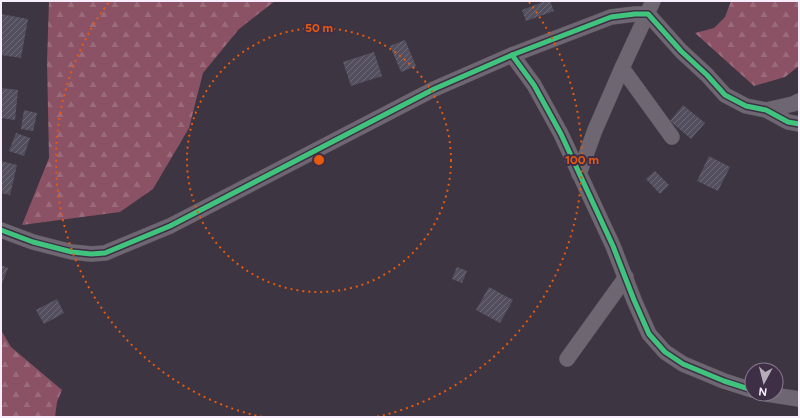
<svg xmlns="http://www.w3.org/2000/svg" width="800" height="418" viewBox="0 0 800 418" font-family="Figtree,sans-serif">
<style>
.forest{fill:url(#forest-firs)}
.building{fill:url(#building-hatch)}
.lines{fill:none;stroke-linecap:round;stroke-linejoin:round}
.minor-casing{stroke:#5b535f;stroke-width:16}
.minor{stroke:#6e6771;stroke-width:15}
.cycleway-casing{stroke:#3e2f47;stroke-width:8}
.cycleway{stroke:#40c37c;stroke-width:5}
.ring{fill:none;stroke:#e8590c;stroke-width:2;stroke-dasharray:2 4}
.centre{fill:#e8590c;stroke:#3e2f47;stroke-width:2}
.ring-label{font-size:12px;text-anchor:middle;font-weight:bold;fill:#e8590c;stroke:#3e2f47;stroke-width:4;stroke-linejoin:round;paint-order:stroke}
</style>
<defs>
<pattern id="forest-firs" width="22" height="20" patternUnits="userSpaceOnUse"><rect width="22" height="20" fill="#8a5264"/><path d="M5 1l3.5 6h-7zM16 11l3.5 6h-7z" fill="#9b6b7b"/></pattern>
<pattern id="building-hatch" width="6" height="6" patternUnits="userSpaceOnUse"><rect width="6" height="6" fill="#544f5e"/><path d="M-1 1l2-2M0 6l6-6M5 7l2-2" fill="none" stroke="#6d6976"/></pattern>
</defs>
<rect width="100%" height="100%" fill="#3d3541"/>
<g class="forest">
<path d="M 49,1 L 275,1 L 239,29 L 203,73 L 189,128 L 153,189 L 120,212 L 22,225 L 49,158 L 47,62 Z"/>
<path d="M 731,1 L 799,1 L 799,66 L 785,77 L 754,86 L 695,33 L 714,28 L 725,17 Z"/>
<path d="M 1,330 L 11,347 L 62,390 L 57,402 L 55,417 L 1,417 Z"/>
</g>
<g class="building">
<path d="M 545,1 L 550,1 L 554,11 L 526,21 L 522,10 Z"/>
<path d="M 1,14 L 28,19 L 21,58 L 1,55 Z"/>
<path d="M 405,40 L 416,66 L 401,72 L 390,46 Z"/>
<path d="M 374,52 L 382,76 L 351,86 L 343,62 Z"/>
<path d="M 1,88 L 18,90 L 15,120 L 1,118 Z"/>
<path d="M 683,105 L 705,123 L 691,139 L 670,121 Z"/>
<path d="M 24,110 L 37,113 L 33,131 L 21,129 Z"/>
<path d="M 16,133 L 30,138 L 24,156 L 9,151 Z"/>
<path d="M 709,156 L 730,167 L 718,191 L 697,181 Z"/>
<path d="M 1,161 L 17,165 L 10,195 L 1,193 Z"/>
<path d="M 655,171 L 669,185 L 660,194 L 646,179 Z"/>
<path d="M 1,265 L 8,268 L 1,286 Z"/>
<path d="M 457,267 L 467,271 L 462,283 L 452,279 Z"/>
<path d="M 489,287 L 513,300 L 500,323 L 476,310 Z"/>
<path d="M 57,299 L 64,313 L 44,324 L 36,310 Z"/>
</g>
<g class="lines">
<g class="minor-casing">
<g id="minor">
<path d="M 512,55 L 534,85 L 561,134 L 613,246 L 634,300 L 649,334 L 665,352 L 683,364 L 724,381 L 752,390"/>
<path d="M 622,68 L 672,137"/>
<path d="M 766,110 L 793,104 L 799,101"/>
<path d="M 579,174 L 595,130 L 622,68 L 653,1"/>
<path d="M 1,230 L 33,242 L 72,252 L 91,254 L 105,253 L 170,226 L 434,89 L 512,55 L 611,17 L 635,14 L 648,14 L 681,51 L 707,75 L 725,95 L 746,106 L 766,110 L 788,122 L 799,124"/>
<path d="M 567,359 L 626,277"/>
<path d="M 767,394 L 799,399"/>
</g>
</g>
<use href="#minor" class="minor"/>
<g class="cycleway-casing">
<g id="cycleway">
<path d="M 512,55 L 534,85 L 561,134 L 613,246 L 634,300 L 649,334 L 665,352 L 683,364 L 724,381 L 752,390"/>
<path d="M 1,230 L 33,242 L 72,252 L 91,254 L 105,253 L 170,226 L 434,89 L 512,55 L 611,17 L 635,14 L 648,14 L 681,51 L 707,75 L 725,95 L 746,106 L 766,110 L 788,122 L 799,124"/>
</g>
</g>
<use href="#cycleway" class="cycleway"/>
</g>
<g class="ring">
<circle cx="319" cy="160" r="132"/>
<path d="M262 417A263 263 0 0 1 109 2M529 2A263 263 0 0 1 376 417"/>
</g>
<circle cx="319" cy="160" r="6" class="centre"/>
<g class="ring-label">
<text x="319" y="32">50 m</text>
<text x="582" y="164">100 m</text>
</g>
<rect width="800" height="418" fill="none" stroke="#f7edfd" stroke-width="4"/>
<g transform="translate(764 382) rotate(187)"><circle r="19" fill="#3e2f47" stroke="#887b90"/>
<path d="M0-3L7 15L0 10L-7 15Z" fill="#b6adbb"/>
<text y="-6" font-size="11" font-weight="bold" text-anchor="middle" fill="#f7edfd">N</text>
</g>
</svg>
